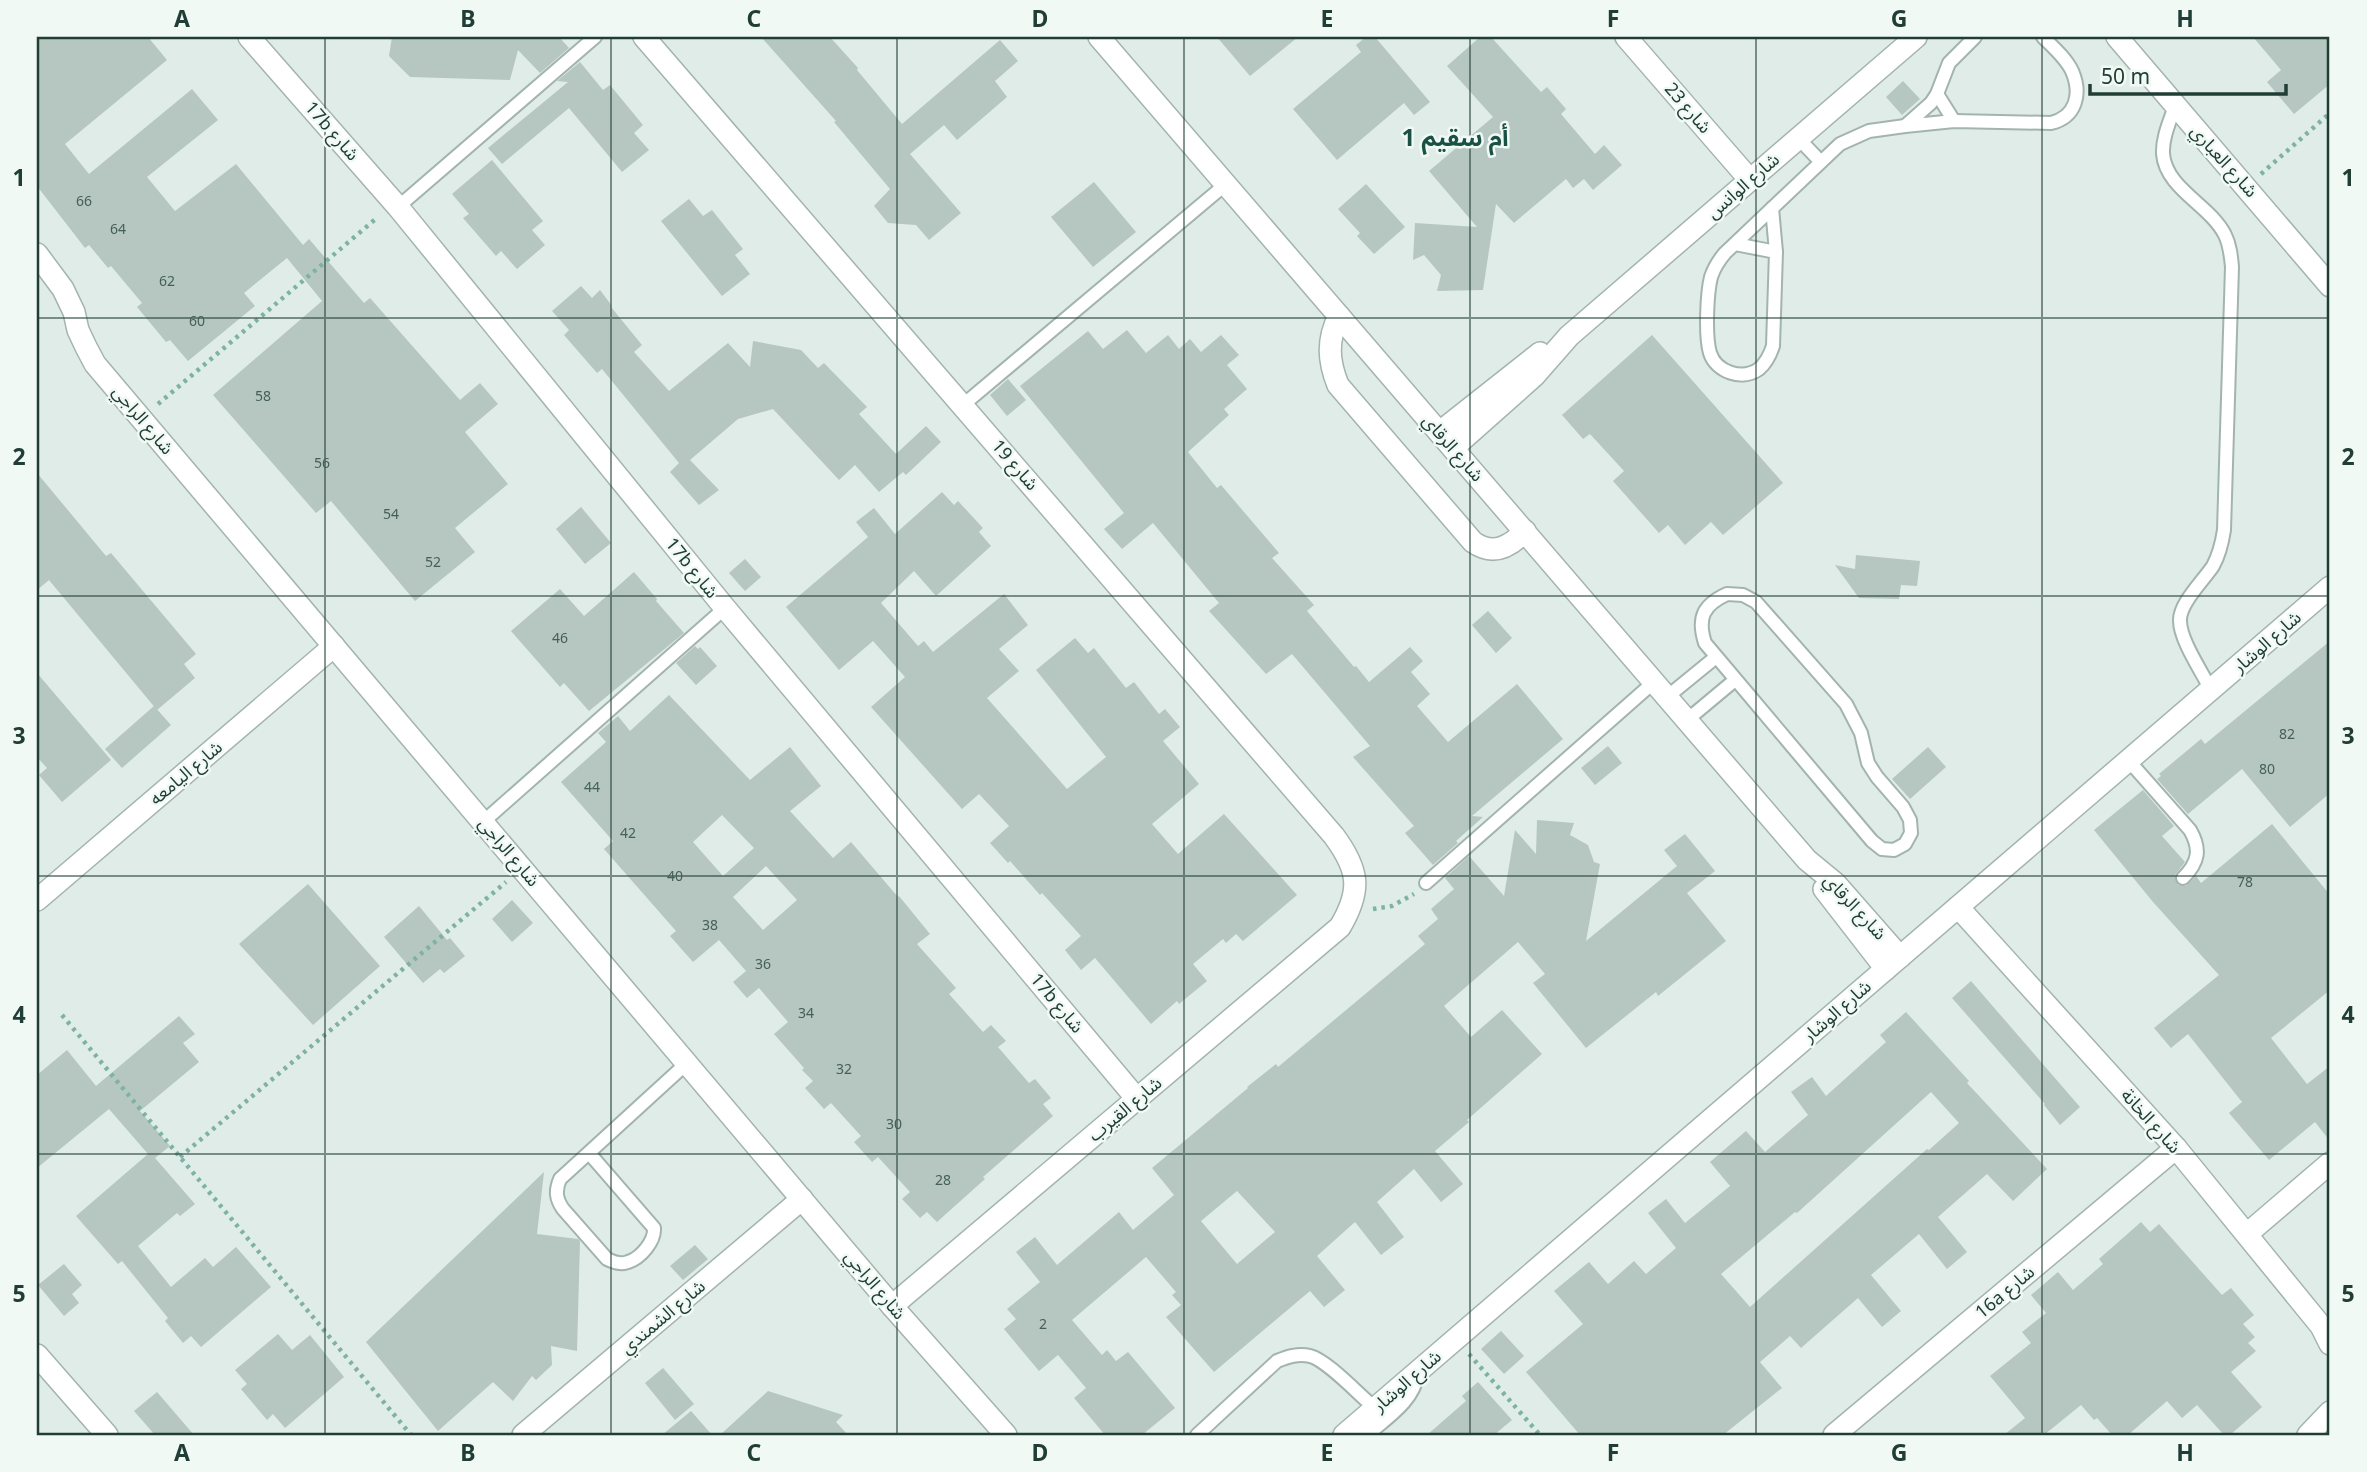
<svg xmlns="http://www.w3.org/2000/svg" width="2367" height="1472" viewBox="0 0 2367 1472" font-family="'Noto Sans','Noto Sans Arabic',sans-serif">
<style>
.building{fill:#b5c7c0;fill-rule:evenodd}
.lines{fill:none;stroke-linecap:round;stroke-linejoin:round}
.lane-casing{stroke:#a3b4ae;stroke-width:16}
.street-casing{stroke:#a3b4ae;stroke-width:24}
.path{stroke:#7eb2a3;stroke-width:4.5;stroke-dasharray:3.5 5;stroke-linecap:butt}
.lane{stroke:#fff;stroke-width:12}
.street{stroke:#fff;stroke-width:21}
.grid{fill:none;stroke:#203e36;stroke-width:2;stroke-opacity:0.55}
.labels{text-anchor:middle;stroke-width:5;stroke-linejoin:round;paint-order:stroke}
.number-label{font-size:14px;fill:#456058}
.street-label{font-size:18px;fill:#203e36;stroke:#f1f9f5}
.district-label{font-size:24px;font-weight:bold;fill:#1a5145;stroke:#f1f9f5}
.neatline{fill:none;stroke:#203e36;stroke-width:2.5}
.grid-label{font-size:23px;text-anchor:middle;font-weight:bold;fill:#203e36}
</style>
<rect width="100%" height="100%" fill="#e0ece7"/>
<g class="building">
<path d="M 37,37 L 148,37 L 167,60 L 65,144 L 89,174 L 192,89 L 218,120 L 147,177 L 175,211 L 236,164 L 303,245 L 309,239 L 364,303 L 370,298 L 460,400 L 480,383 L 498,404 L 465,432 L 508,484 L 455,528 L 475,552 L 415,601 L 331,501 L 316,513 L 213,395 L 322,301 L 287,258 L 244,293 L 255,306 L 188,361 L 170,340 L 166,342 L 137,307 L 142,303 L 111,266 L 108,268 L 89,245 L 85,248 L 37,186 Z"/>
<path d="M 392,37 L 559,37 L 569,48 L 540,73 L 518,50 L 510,80 L 410,77 L 389,56 Z"/>
<path d="M 761,37 L 830,37 L 858,68 L 857,70 L 902,124 L 1000,40 L 1018,61 L 995,81 L 1007,97 L 957,140 L 944,125 L 910,154 L 961,213 L 929,240 L 916,225 L 888,223 L 874,206 L 890,189 L 834,122 L 836,121 Z"/>
<path d="M 1217,37 L 1298,37 L 1250,76 Z"/>
<path d="M 1366,37 L 1375,37 L 1430,102 L 1414,115 L 1404,103 L 1337,160 L 1293,109 L 1361,52 L 1356,45 Z"/>
<path d="M 1480,37 L 1491,37 L 1541,92 L 1547,87 L 1566,109 L 1561,114 L 1595,154 L 1604,145 L 1622,165 L 1593,190 L 1584,179 L 1573,188 L 1566,179 L 1514,223 L 1496,204 L 1483,290 L 1437,291 L 1441,275 L 1424,255 L 1413,260 L 1415,223 L 1477,227 L 1429,171 L 1493,117 L 1447,66 Z"/>
<path d="M 2253,37 L 2330,37 L 2330,84 L 2294,114 L 2267,82 L 2281,70 Z"/>
<path d="M 580,62 L 603,90 L 610,85 L 643,125 L 634,133 L 649,150 L 622,172 L 569,108 L 502,164 L 488,148 L 568,82 L 557,81 Z"/>
<path d="M 1903,81 L 1920,99 L 1902,115 L 1886,97 Z"/>
<path d="M 492,160 L 543,221 L 532,230 L 545,245 L 517,269 L 501,251 L 496,256 L 463,218 L 469,214 L 452,194 Z"/>
<path d="M 1094,182 L 1136,232 L 1093,267 L 1051,217 Z"/>
<path d="M 1366,184 L 1405,227 L 1374,254 L 1357,236 L 1360,233 L 1338,209 Z"/>
<path d="M 689,199 L 703,216 L 712,210 L 743,249 L 735,255 L 750,274 L 722,296 L 661,221 Z"/>
<path d="M 581,286 L 592,298 L 600,290 L 612,306 L 611,307 L 642,345 L 634,352 L 669,391 L 728,343 L 750,367 L 753,341 L 801,350 L 818,368 L 824,363 L 867,407 L 859,414 L 896,454 L 926,426 L 941,442 L 906,475 L 903,472 L 879,492 L 855,465 L 839,480 L 773,409 L 738,419 L 690,460 L 719,490 L 699,505 L 670,472 L 679,463 L 602,369 L 597,373 L 564,335 L 569,330 L 552,311 Z"/>
<path d="M 1127,330 L 1146,353 L 1168,335 L 1179,349 L 1190,339 L 1201,352 L 1221,335 L 1239,355 L 1227,365 L 1247,389 L 1224,409 L 1229,415 L 1188,452 L 1217,488 L 1221,485 L 1279,553 L 1272,558 L 1314,605 L 1307,611 L 1354,667 L 1356,666 L 1369,682 L 1410,647 L 1423,661 L 1411,672 L 1430,694 L 1417,706 L 1448,742 L 1517,684 L 1563,739 L 1472,816 L 1483,817 L 1456,841 L 1458,843 L 1433,865 L 1405,833 L 1414,826 L 1353,757 L 1370,746 L 1292,654 L 1266,674 L 1209,611 L 1219,603 L 1153,523 L 1122,549 L 1104,529 L 1124,513 L 1020,386 L 1088,331 L 1103,349 Z"/>
<path d="M 1652,335 L 1783,483 L 1723,535 L 1711,522 L 1685,545 L 1668,525 L 1659,533 L 1613,481 L 1624,471 L 1590,434 L 1583,439 L 1562,415 Z"/>
<path d="M 1008,379 L 1026,400 L 1007,416 L 990,395 Z"/>
<path d="M 37,473 L 106,556 L 111,553 L 196,654 L 184,664 L 195,678 L 157,710 L 49,580 L 37,590 Z"/>
<path d="M 942,492 L 954,505 L 958,501 L 983,528 L 979,532 L 991,546 L 936,596 L 914,571 L 881,603 L 918,646 L 924,641 L 933,652 L 1004,594 L 1028,625 L 999,649 L 1019,671 L 987,698 L 1067,789 L 1106,757 L 1036,670 L 1075,638 L 1088,653 L 1094,648 L 1126,688 L 1134,682 L 1159,714 L 1165,709 L 1180,727 L 1163,741 L 1199,784 L 1152,824 L 1178,854 L 1224,814 L 1297,895 L 1243,941 L 1236,934 L 1226,943 L 1223,939 L 1193,964 L 1207,981 L 1179,1004 L 1177,1001 L 1151,1024 L 1095,958 L 1081,970 L 1065,950 L 1081,936 L 1042,893 L 1040,895 L 1010,861 L 1008,863 L 990,843 L 1009,826 L 979,794 L 962,809 L 871,707 L 905,677 L 873,641 L 839,670 L 786,607 L 868,537 L 856,522 L 874,508 L 895,534 Z"/>
<path d="M 581,507 L 611,543 L 585,564 L 556,529 Z"/>
<path d="M 1856,555 L 1920,561 L 1917,586 L 1901,585 L 1899,599 L 1859,598 L 1835,565 L 1855,569 Z"/>
<path d="M 745,559 L 761,577 L 745,591 L 729,573 Z"/>
<path d="M 634,572 L 657,599 L 656,601 L 684,633 L 589,711 L 564,683 L 560,687 L 511,631 L 560,589 L 584,616 Z"/>
<path d="M 1488,611 L 1512,638 L 1496,653 L 1472,625 Z"/>
<path d="M 2330,641 L 2330,793 L 2290,827 L 2242,769 L 2188,814 L 2157,779 L 2161,776 L 2159,774 L 2201,739 L 2205,744 Z"/>
<path d="M 695,646 L 698,649 L 700,647 L 717,666 L 696,685 L 676,663 Z"/>
<path d="M 37,673 L 111,760 L 62,802 L 39,775 L 47,768 L 37,757 Z"/>
<path d="M 669,695 L 750,780 L 790,747 L 821,786 L 790,811 L 833,858 L 851,842 L 898,897 L 899,896 L 930,934 L 917,944 L 956,988 L 949,994 L 983,1032 L 991,1025 L 1006,1041 L 998,1047 L 1029,1083 L 1035,1079 L 1051,1098 L 1043,1104 L 1053,1116 L 983,1177 L 985,1179 L 937,1222 L 927,1212 L 920,1218 L 902,1199 L 910,1192 L 878,1157 L 872,1162 L 854,1142 L 861,1136 L 831,1103 L 824,1109 L 805,1088 L 813,1081 L 802,1070 L 804,1068 L 774,1034 L 788,1022 L 759,988 L 747,998 L 733,982 L 746,971 L 719,940 L 693,962 L 670,936 L 676,931 L 604,849 L 613,841 L 561,782 L 606,742 L 598,733 L 618,716 L 630,731 ZM 722,815 L 754,848 L 723,876 L 693,842 ZM 766,866 L 797,900 L 763,930 L 733,897 Z"/>
<path d="M 154,706 L 171,725 L 122,768 L 105,749 Z"/>
<path d="M 1608,746 L 1622,763 L 1595,785 L 1581,768 Z"/>
<path d="M 1928,747 L 1946,767 L 1910,799 L 1892,779 Z"/>
<path d="M 2143,790 L 2174,826 L 2162,836 L 2185,862 L 2175,875 L 2178,885 L 2186,886 L 2196,876 L 2201,883 L 2272,824 L 2330,895 L 2330,990 L 2271,1038 L 2307,1084 L 2330,1066 L 2330,1141 L 2315,1122 L 2269,1160 L 2229,1113 L 2242,1102 L 2188,1034 L 2171,1048 L 2154,1028 L 2219,975 L 2153,902 L 2094,830 Z"/>
<path d="M 1537,820 L 1574,823 L 1570,835 L 1588,845 L 1594,862 L 1600,864 L 1586,941 L 1677,866 L 1664,850 L 1685,834 L 1715,871 L 1687,893 L 1726,941 L 1658,996 L 1656,992 L 1586,1048 L 1533,983 L 1545,974 L 1518,942 L 1444,1006 L 1471,1037 L 1502,1010 L 1542,1054 L 1467,1120 L 1469,1122 L 1435,1151 L 1463,1184 L 1441,1202 L 1414,1169 L 1377,1202 L 1404,1237 L 1381,1255 L 1355,1222 L 1317,1256 L 1345,1290 L 1324,1307 L 1310,1291 L 1214,1372 L 1166,1317 L 1181,1305 L 1172,1295 L 1176,1292 L 1146,1257 L 1072,1320 L 1102,1355 L 1107,1350 L 1116,1361 L 1128,1352 L 1175,1408 L 1142,1435 L 1105,1435 L 1074,1398 L 1086,1388 L 1058,1355 L 1039,1371 L 1004,1329 L 1016,1319 L 1007,1309 L 1040,1282 L 1016,1252 L 1035,1237 L 1057,1265 L 1119,1212 L 1133,1230 L 1174,1195 L 1152,1168 L 1248,1088 L 1247,1087 L 1276,1064 L 1278,1067 L 1425,944 L 1418,936 L 1438,919 L 1431,909 L 1454,889 L 1445,878 L 1469,856 L 1504,896 L 1515,830 L 1536,854 ZM 1237,1191 L 1275,1232 L 1237,1264 L 1201,1221 Z"/>
<path d="M 308,884 L 380,966 L 313,1025 L 239,944 Z"/>
<path d="M 512,900 L 533,923 L 512,942 L 492,919 Z"/>
<path d="M 419,906 L 447,940 L 450,938 L 465,956 L 444,973 L 440,969 L 423,983 L 384,937 Z"/>
<path d="M 1971,981 L 2080,1107 L 2060,1125 L 2044,1105 L 2045,1104 L 1952,998 Z"/>
<path d="M 1906,1012 L 1969,1081 L 1967,1083 L 2047,1169 L 2013,1201 L 1987,1174 L 1938,1217 L 1967,1252 L 1947,1269 L 1919,1234 L 1871,1275 L 1901,1311 L 1882,1327 L 1858,1298 L 1801,1348 L 1790,1336 L 1760,1362 L 1782,1388 L 1723,1435 L 1580,1435 L 1526,1372 L 1583,1324 L 1554,1291 L 1589,1262 L 1608,1284 L 1634,1261 L 1646,1274 L 1676,1248 L 1648,1213 L 1666,1199 L 1685,1223 L 1730,1186 L 1710,1162 L 1746,1131 L 1765,1152 L 1808,1115 L 1791,1092 L 1812,1077 L 1826,1096 L 1886,1042 L 1880,1035 ZM 1931,1092 L 1959,1123 L 1929,1150 L 1927,1149 L 1750,1307 L 1721,1274 L 1795,1212 L 1797,1213 Z"/>
<path d="M 179,1016 L 195,1034 L 183,1043 L 199,1062 L 140,1111 L 170,1146 L 155,1158 L 195,1204 L 180,1216 L 177,1213 L 138,1246 L 171,1287 L 205,1258 L 213,1267 L 236,1247 L 271,1287 L 201,1347 L 191,1336 L 183,1343 L 165,1321 L 168,1318 L 122,1261 L 118,1264 L 76,1216 L 148,1154 L 109,1109 L 37,1168 L 37,1075 L 67,1050 L 96,1086 Z"/>
<path d="M 544,1172 L 537,1234 L 578,1239 L 580,1241 L 577,1351 L 551,1346 L 552,1365 L 536,1380 L 532,1376 L 513,1401 L 493,1382 L 438,1431 L 366,1342 Z"/>
<path d="M 2141,1222 L 2150,1232 L 2159,1224 L 2222,1295 L 2231,1288 L 2254,1315 L 2243,1324 L 2255,1337 L 2248,1343 L 2256,1351 L 2231,1372 L 2262,1407 L 2230,1435 L 2224,1435 L 2197,1405 L 2182,1418 L 2167,1401 L 2128,1435 L 2112,1435 L 2097,1418 L 2094,1420 L 2081,1405 L 2044,1435 L 2004,1435 L 2025,1418 L 1990,1376 L 2031,1343 L 2022,1332 L 2046,1313 L 2031,1295 L 2058,1272 L 2073,1290 L 2103,1264 L 2099,1259 Z"/>
<path d="M 695,1245 L 708,1259 L 683,1280 L 670,1266 Z"/>
<path d="M 64,1264 L 82,1285 L 72,1294 L 79,1303 L 64,1316 L 38,1285 Z"/>
<path d="M 1501,1331 L 1524,1356 L 1504,1374 L 1481,1349 Z"/>
<path d="M 278,1334 L 292,1350 L 310,1335 L 344,1377 L 285,1428 L 273,1414 L 267,1420 L 241,1389 L 247,1384 L 235,1370 Z"/>
<path d="M 663,1368 L 694,1404 L 675,1420 L 645,1383 Z"/>
<path d="M 1478,1382 L 1512,1420 L 1494,1435 L 1427,1435 L 1466,1401 L 1462,1396 Z"/>
<path d="M 768,1391 L 843,1415 L 836,1422 L 848,1435 L 720,1435 Z"/>
<path d="M 157,1392 L 194,1435 L 155,1435 L 134,1411 Z"/>
<path d="M 691,1411 L 712,1435 L 662,1435 Z"/>
</g>
<g class="lines">
<g class="lane-casing">
<g id="lane">
<path d="M 1975,37 L 1949,63 L 1937,94 L 1931,103 L 1905,126 L 1954,121 L 2051,123 C 2076,117 2082,94 2072,71 C 2066,58 2053,47 2043,37"/>
<path d="M 1937,94 L 1954,121"/>
<path d="M 2175,106 C 2170,121 2162,138 2163,154 C 2166,189 2210,205 2225,235 C 2230,245 2231,256 2232,267 L 2224,530 C 2222,543 2219,555 2213,566 C 2203,581 2179,604 2180,621 C 2180,640 2202,672 2211,690"/>
<path d="M 1798,138 L 1820,161"/>
<path d="M 398,207 L 595,37"/>
<path d="M 1772,208 L 1776,252 L 1773,346 C 1770,355 1766,363 1759,369 C 1742,381 1716,372 1710,353 C 1705,336 1707,293 1711,277 C 1714,268 1719,260 1725,253 L 1840,144 L 1869,131 L 1905,126"/>
<path d="M 1735,244 L 1776,252"/>
<path d="M 963,405 L 1226,184"/>
<path d="M 1727,594 L 1743,595 L 1756,602 L 1846,704 L 1861,733 L 1868,763 L 1877,777 L 1903,807 L 1910,820 L 1911,833 L 1905,844 L 1894,850 L 1882,849 L 1872,841 L 1705,643 C 1697,618 1703,605 1727,594 Z"/>
<path d="M 1667,697 L 1716,657"/>
<path d="M 1687,720 L 1735,680"/>
<path d="M 2129,761 L 2190,830 C 2201,849 2199,862 2183,878"/>
<path d="M 483,822 L 725,608"/>
<path d="M 1426,883 L 1654,682"/>
<path d="M 589,1153 L 654,1228 C 655,1241 641,1258 628,1262 C 621,1265 613,1262 607,1259 L 563,1209 C 556,1199 555,1191 560,1179 L 687,1063"/>
<path d="M 1197,1435 L 1277,1361 C 1287,1357 1298,1353 1310,1356 C 1327,1360 1360,1396 1375,1408"/>
<path d="M 1367,1435 C 1388,1417 1414,1401 1418,1373"/>
</g>
</g>
<g class="street-casing">
<g id="street">
<path d="M 249,37 L 398,207 L 725,608 L 1137,1099"/>
<path d="M 644,37 L 1334,836 C 1359,870 1362,890 1340,927 L 892,1306"/>
<path d="M 1099,37 L 1807,860 L 1835,883 L 1900,957"/>
<path d="M 1626,37 L 1750,180"/>
<path d="M 2117,37 L 2330,286"/>
<path d="M 37,254 L 63,289 L 74,312 L 78,330 L 86,347 L 95,364 L 892,1306 L 1006,1435"/>
<path d="M 1339,316 C 1327,340 1328,360 1338,385 L 1473,542 C 1493,556 1510,547 1525,531"/>
<path d="M 1440,432 L 1540,353"/>
<path d="M 1453,448 L 1534,376 L 1569,336 L 1916,37"/>
<path d="M 1824,889 L 1886,969"/>
<path d="M 37,900 L 334,646"/>
<path d="M 1958,907 L 2176,1148 L 2321,1326 L 2330,1344"/>
<path d="M 2247,1234 L 2330,1163"/>
<path d="M 37,1355 L 107,1435"/>
<path d="M 523,1435 L 802,1199"/>
<path d="M 1344,1435 L 2330,587"/>
<path d="M 1834,1435 L 2176,1148"/>
<path d="M 2308,1435 L 2330,1412"/>
</g>
</g>
<g class="path">
<path d="M 2261,174 L 2330,113"/>
<path d="M 158,404 L 378,217"/>
<path d="M 1373,909 L 1392,906 L 1414,894"/>
<path d="M 62,1015 L 411,1435"/>
<path d="M 180,1157 L 506,882"/>
<path d="M 1469,1354 L 1540,1435"/>
</g>
<use href="#lane" class="lane"/>
<use href="#street" class="street"/>
</g>
<path class="grid" d="M 325,37 L 325,1435M 611,37 L 611,1435M 897,37 L 897,1435M 1184,37 L 1184,1435M 1470,37 L 1470,1435M 1756,37 L 1756,1435M 2042,37 L 2042,1435M 37,318 L 2330,318M 37,596 L 2330,596M 37,876 L 2330,876M 37,1154 L 2330,1154"/>
<g class="labels">
<g class="number-label">
<text x="84" y="206">66</text>
<text x="118" y="234">64</text>
<text x="167" y="286">62</text>
<text x="197" y="326">60</text>
<text x="263" y="401">58</text>
<text x="322" y="468">56</text>
<text x="391" y="519">54</text>
<text x="433" y="567">52</text>
<text x="560" y="643">46</text>
<text x="2287" y="739">82</text>
<text x="2267" y="774">80</text>
<text x="592" y="792">44</text>
<text x="628" y="838">42</text>
<text x="675" y="881">40</text>
<text x="2245" y="887">78</text>
<text x="710" y="930">38</text>
<text x="763" y="969">36</text>
<text x="806" y="1018">34</text>
<text x="844" y="1074">32</text>
<text x="894" y="1129">30</text>
<text x="943" y="1185">28</text>
<text x="1043" y="1329">2</text>
</g>
<g class="street-label">
<text transform="translate(1688 108) rotate(49)" y="6">شارع 23</text>
<text transform="translate(332 131) rotate(49)" y="6">17b شارع</text>
<text transform="translate(2224 161) rotate(48)" y="6">شارع العباري</text>
<text transform="translate(1743 186) rotate(-41)" y="6">شارع الوانس</text>
<text transform="translate(143 420) rotate(50)" y="6">شارع الراجي</text>
<text transform="translate(1453 448) rotate(49)" y="6">شارع الرقاي</text>
<text transform="translate(1015 465) rotate(49)" y="6">شارع 19</text>
<text transform="translate(692 568) rotate(51)" y="6">17b شارع</text>
<text transform="translate(2267 642) rotate(-41)" y="6">شارع الوشار</text>
<text transform="translate(186 773) rotate(-40)" y="6">شارع اليامعه</text>
<text transform="translate(509 852) rotate(50)" y="6">شارع الراجي</text>
<text transform="translate(1855 907) rotate(47)" y="6">شارع الرقاي</text>
<text transform="translate(1057 1003) rotate(50)" y="6">17b شارع</text>
<text transform="translate(1837 1011) rotate(-41)" y="6">شارع الوشار</text>
<text transform="translate(1125 1109) rotate(-40)" y="6">شارع القيرب</text>
<text transform="translate(2151 1121) rotate(48)" y="6">شارع الخانة</text>
<text transform="translate(875 1285) rotate(50)" y="6">شارع الراجي</text>
<text transform="translate(2005 1292) rotate(-40)" y="6">16a شارع</text>
<text transform="translate(663 1317) rotate(-40)" y="6">شارع الشمندي</text>
<text transform="translate(1407 1381) rotate(-41)" y="6">شارع الوشار</text>
</g>
<g class="district-label">
<text x="1455" y="146">أم سقيم 1</text>
</g>
</g>
<rect width="2367" height="1472" fill="none" stroke="#f1f9f5" stroke-width="77"/>
<path d="M2090 84v10h196v-10" fill="none" stroke="#203e36" stroke-width="3.5"/>
<text x="2101" y="84" font-size="21" fill="#203e36" stroke="#f1f9f5" stroke-width="5" paint-order="stroke">50 m</text>
<rect x="38" y="38" width="2290" height="1396" class="neatline"/>
<g class="grid-label">
<text x="182" y="27">A</text>
<text x="468" y="27">B</text>
<text x="754" y="27">C</text>
<text x="1040" y="27">D</text>
<text x="1327" y="27">E</text>
<text x="1613" y="27">F</text>
<text x="1899" y="27">G</text>
<text x="2185" y="27">H</text>
<text x="19" y="186">1</text>
<text x="2348" y="186">1</text>
<text x="19" y="465">2</text>
<text x="2348" y="465">2</text>
<text x="19" y="744">3</text>
<text x="2348" y="744">3</text>
<text x="19" y="1023">4</text>
<text x="2348" y="1023">4</text>
<text x="19" y="1302">5</text>
<text x="2348" y="1302">5</text>
<text x="182" y="1461">A</text>
<text x="468" y="1461">B</text>
<text x="754" y="1461">C</text>
<text x="1040" y="1461">D</text>
<text x="1327" y="1461">E</text>
<text x="1613" y="1461">F</text>
<text x="1899" y="1461">G</text>
<text x="2185" y="1461">H</text>
</g>
</svg>
